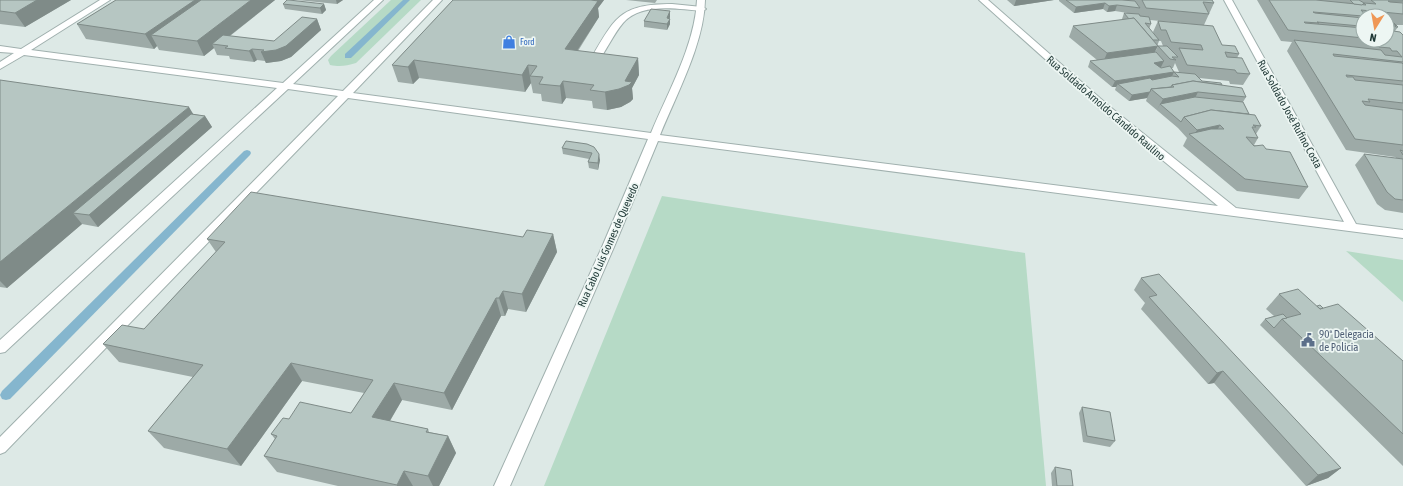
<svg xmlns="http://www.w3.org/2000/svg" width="1403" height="486" viewBox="0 0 1403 486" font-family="'Asap Condensed',sans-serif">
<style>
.green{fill:#b6dac6}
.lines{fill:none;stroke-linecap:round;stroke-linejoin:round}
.stream{fill:#85b6ce;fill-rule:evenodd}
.lane-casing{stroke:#a0b0ae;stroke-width:2}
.street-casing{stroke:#a0b0ae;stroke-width:2}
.lane{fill:#fff;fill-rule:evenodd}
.street{fill:#fff;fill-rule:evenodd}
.wall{fill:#9daaa7;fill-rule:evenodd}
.shaded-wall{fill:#7f8b88}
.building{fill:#b6c6c2;stroke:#7f8b88}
.labels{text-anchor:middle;stroke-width:3.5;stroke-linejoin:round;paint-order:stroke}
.far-shop-label{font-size:9px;fill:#366cbe;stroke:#edf6f3;text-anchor:start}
.street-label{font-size:11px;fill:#1f3836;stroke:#edf6f3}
.service-label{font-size:11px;fill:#4e5e75;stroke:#edf6f3;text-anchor:start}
</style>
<rect width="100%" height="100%" fill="#dde9e6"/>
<g class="green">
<path d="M 391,0 L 421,0 L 356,63 C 346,66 340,67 330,65 L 328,60 L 331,56 Z"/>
<path d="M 662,196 L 1025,253 L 1046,486 L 544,486 Z"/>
<path d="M 1346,251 L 1403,260 L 1403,302 Z"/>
</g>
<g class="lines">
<g class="stream">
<path d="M 403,0 L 410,0 L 351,58 L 345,58 L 345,54 Z"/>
<path d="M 247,150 L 250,151 L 251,153 L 250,155 L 10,399 L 6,400 L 2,399 L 0,395 L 2,391 L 244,151 Z"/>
</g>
<g class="lane-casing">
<path id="lane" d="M 672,4 L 702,7 L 706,9 L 702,11 C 678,9 641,2 623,23 C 613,35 607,49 598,62 L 592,62 L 590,60 C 615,18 619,4 672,4 Z"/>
</g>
<g class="street-casing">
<path id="street" d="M 100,0 L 110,0 L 31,50 L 283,83 L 374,0 L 383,0 L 293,84 L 343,91 L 433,0 L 442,0 L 353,93 L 651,133 C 668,92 695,45 697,0 L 705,0 C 704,44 677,93 660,135 L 1218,206 L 1102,110 L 979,0 L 988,0 L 1109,106 L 1236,208 L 1344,222 L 1224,0 L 1232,0 L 1356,224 L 1403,230 L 1403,238 L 658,141 L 614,247 L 510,486 L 494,486 L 602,247 L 648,139 L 348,98 L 5,452 L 0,454 L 0,437 L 338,96 L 288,89 L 5,352 L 0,353 L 0,340 L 277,88 L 24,55 L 0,69 L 0,62 L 14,53 L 0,52 L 0,46 L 21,49 Z"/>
</g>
<use href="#lane" class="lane"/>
<use href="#street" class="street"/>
</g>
<g class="wall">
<path d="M 0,0 L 71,0 L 25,27 L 0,24 Z"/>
<path d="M 116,0 L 275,0 L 230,36 L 274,41 L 317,19 L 321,30 L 291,57 L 281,61 L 266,63 L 265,61 L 257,60 L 254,62 L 230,59 L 229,56 L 217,55 L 214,48 L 204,56 L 159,50 L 157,46 L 154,49 L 86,39 L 77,24 Z"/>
<path d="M 297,0 L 343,0 L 337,4 Z"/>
<path d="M 453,0 L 604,0 L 598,8 L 599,17 L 578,51 L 638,58 L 639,75 L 632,88 L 633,99 L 630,102 L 621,107 L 607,110 L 593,108 L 592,101 L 566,98 L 562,104 L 542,101 L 541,94 L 533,93 L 531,83 L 525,92 L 419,78 L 413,84 L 398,82 L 392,65 Z"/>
<path d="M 626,0 L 657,0 L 655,3 Z"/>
<path d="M 1007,0 L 1054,0 L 1014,6 Z"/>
<path d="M 1059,0 L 1212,0 L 1214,3 L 1204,25 L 1222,45 L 1239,54 L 1237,58 L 1250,74 L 1243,85 L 1230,84 L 1229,81 L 1199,78 L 1202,81 L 1222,85 L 1246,97 L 1243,102 L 1249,114 L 1261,126 L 1256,134 L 1258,138 L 1254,145 L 1266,149 L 1308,187 L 1299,199 L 1237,191 L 1183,146 L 1187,138 L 1178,128 L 1146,101 L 1147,98 L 1129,101 L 1115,90 L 1116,87 L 1112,87 L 1088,67 L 1090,61 L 1097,60 L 1069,37 L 1073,26 L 1122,20 L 1122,19 L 1124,13 L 1134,14 L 1115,11 L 1107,12 L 1103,9 L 1074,13 L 1059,1 ZM 1150,20 L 1192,24 L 1158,21 L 1153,32 L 1154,34 L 1149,29 L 1151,24 ZM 1159,41 L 1161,41 L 1163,46 L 1158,46 L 1155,52 ZM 1175,63 L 1179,72 L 1174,72 L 1171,68 L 1173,68 Z"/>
<path d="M 1257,0 L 1403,0 L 1403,25 L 1396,25 L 1398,27 L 1395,31 L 1403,35 L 1403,213 L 1385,210 L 1377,204 L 1355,165 L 1364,154 L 1396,158 L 1395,157 L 1346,150 L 1287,51 L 1292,42 L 1281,41 ZM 1363,16 L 1387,16 L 1387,40 L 1363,40 Z"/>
<path d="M 283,4 L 324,4 L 326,10 L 322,14 L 285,9 Z"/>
<path d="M 670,11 L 670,24 L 667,30 L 644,27 L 644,21 Z"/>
<path d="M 0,80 L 205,116 L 212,127 L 98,227 L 82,224 L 7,288 L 0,287 Z"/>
<path d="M 587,144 L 600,160 L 598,170 L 589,168 L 588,162 L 589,159 L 563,154 L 562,148 Z"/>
<path d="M 553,234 L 557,252 L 526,312 L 508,309 L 505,316 L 501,316 L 452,410 L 402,400 L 390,421 L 428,429 L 429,432 L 448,436 L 456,453 L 439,486 L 338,486 L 277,472 L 264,456 L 275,439 L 271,434 L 289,419 L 351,413 L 364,393 L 302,381 L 241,466 L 164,448 L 148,431 L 193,377 L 119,362 L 103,344 L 144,329 L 216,252 L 207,239 L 523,237 Z"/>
<path d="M 1141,278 L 1341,468 L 1328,478 L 1306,486 L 1214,383 L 1208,384 L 1141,309 L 1145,303 L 1134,290 Z"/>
<path d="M 1279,294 L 1323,308 L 1403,361 L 1403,466 L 1260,325 L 1265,319 L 1274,316 L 1266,309 Z"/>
<path d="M 1082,407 L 1115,441 L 1110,447 L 1083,442 L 1079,413 Z"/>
<path d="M 1055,467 L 1073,486 L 1052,486 L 1051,473 Z"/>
</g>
<g class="shaded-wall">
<path d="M 37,0 L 71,0 L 25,27 L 15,13 Z"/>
<path d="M 195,0 L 222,0 L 151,35 L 157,46 L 154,49 L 145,34 Z"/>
<path d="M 251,0 L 275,0 L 219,44 L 212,44 L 214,48 L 204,56 L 197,41 Z"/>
<path d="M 336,0 L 343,0 L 337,4 Z"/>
<path d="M 591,0 L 604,0 L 598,8 L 599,17 L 567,66 L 565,49 Z"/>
<path d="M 1016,0 L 1054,0 L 1014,6 Z"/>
<path d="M 1105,3 L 1103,9 L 1074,13 L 1076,7 Z"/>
<path d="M 324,4 L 326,10 L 322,14 L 320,8 Z"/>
<path d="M 1117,5 L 1115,11 L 1107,12 L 1109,6 Z"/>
<path d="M 670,11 L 670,17 L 667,24 L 667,18 Z"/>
<path d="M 317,19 L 321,30 L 291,57 L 281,61 L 266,63 L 261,52 Z"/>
<path d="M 670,19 L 670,24 L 667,30 L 667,24 Z"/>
<path d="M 1158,46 L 1152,57 L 1102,65 L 1107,53 Z"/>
<path d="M 252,49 L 257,60 L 254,62 L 249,51 Z"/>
<path d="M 638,58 L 639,75 L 632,88 L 633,99 L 630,102 L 621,107 L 607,110 L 605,92 L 625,81 Z"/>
<path d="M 414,60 L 419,78 L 413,84 L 408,67 Z"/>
<path d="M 1164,61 L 1161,67 L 1151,69 L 1154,63 Z"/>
<path d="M 528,65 L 531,83 L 525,92 L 522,75 Z"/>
<path d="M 1174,72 L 1171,78 L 1118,84 L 1116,87 L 1112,87 L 1115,81 Z"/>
<path d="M 563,81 L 566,98 L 562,104 L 560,86 Z"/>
<path d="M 1150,92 L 1147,98 L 1129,101 L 1132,95 Z"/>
<path d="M 1198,92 L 1192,104 L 1160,104 L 1157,110 L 1163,99 Z"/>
<path d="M 189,107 L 198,122 L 205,116 L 212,127 L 98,227 L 89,215 L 73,213 L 82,224 L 7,288 L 0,281 L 0,262 Z"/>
<path d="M 1220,125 L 1214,136 L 1193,137 L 1197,130 Z"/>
<path d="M 599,154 L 600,160 L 598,170 L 598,163 Z"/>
<path d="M 553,234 L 557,252 L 526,312 L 522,294 Z"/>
<path d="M 503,291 L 508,309 L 505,316 L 499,298 Z"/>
<path d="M 496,298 L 501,316 L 452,410 L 444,393 Z"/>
<path d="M 291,363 L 302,381 L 241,466 L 227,449 Z"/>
<path d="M 1223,371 L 1214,383 L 1208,384 L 1217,373 Z"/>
<path d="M 394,383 L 402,400 L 382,434 L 372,417 Z"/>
<path d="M 448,436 L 456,453 L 439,486 L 433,486 L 428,476 Z"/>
<path d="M 1341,468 L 1328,478 L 1306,486 L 1318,475 Z"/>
<path d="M 404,471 L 413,486 L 397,486 L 397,485 Z"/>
</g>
<g class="building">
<path d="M 0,0 L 37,0 L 15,13 L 0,11 Z"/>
<path d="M 116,0 L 195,0 L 145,34 L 77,24 Z"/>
<path d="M 201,0 L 251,0 L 197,41 L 151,35 Z"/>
<path d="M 287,0 L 289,0 L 324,4 L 320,8 L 283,4 Z"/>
<path d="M 453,0 L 591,0 L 598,1 L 565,49 L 638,58 L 625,81 L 632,82 L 629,85 L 619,89 L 605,92 L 590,90 L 594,85 L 563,81 L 560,86 L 539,84 L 543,77 L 530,76 L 537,66 L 528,65 L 522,75 L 414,60 L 408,67 L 392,65 Z"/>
<path d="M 1066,0 L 1122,0 L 1135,1 L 1140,8 L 1117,5 L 1109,6 L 1105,3 L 1076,7 Z"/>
<path d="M 1142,0 L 1212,0 L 1214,3 L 1203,2 L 1209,14 L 1146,8 Z"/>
<path d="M 1269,0 L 1316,0 L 1366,5 L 1364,3 L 1376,4 L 1371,0 L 1403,0 L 1403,1 L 1388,1 L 1390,2 L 1403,3 L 1403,14 L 1361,10 L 1366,16 L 1363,16 L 1313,12 L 1315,13 L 1363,18 L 1363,23 L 1357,22 L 1360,26 L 1317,22 L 1319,23 L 1304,22 L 1305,23 L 1363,28 L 1363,38 L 1288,30 Z"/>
<path d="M 1350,0 L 1359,0 L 1364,3 L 1362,5 L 1354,4 Z"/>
<path d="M 651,9 L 670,11 L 667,18 L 670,19 L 667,24 L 644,21 Z"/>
<path d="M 1124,13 L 1139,14 L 1140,16 L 1149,17 L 1151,24 L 1145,23 L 1159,40 L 1153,40 L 1134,18 L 1129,19 Z"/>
<path d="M 302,17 L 317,19 L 286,46 L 276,50 L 261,52 L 264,50 L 252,49 L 249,51 L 225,48 L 228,46 L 212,44 L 223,35 L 274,41 Z"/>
<path d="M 1134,18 L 1158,46 L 1107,53 L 1073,26 Z"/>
<path d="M 1387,19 L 1391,20 L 1398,27 L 1396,27 L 1391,21 L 1387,21 Z"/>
<path d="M 1158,21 L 1213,26 L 1222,45 L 1235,46 L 1239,54 L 1225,52 L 1227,57 L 1242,58 L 1250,74 L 1237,73 L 1235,70 L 1187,65 L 1179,48 L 1203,50 L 1201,45 L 1171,42 L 1166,30 L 1161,30 Z"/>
<path d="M 1387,21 L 1391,21 L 1396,26 L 1387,25 Z"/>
<path d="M 1387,30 L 1400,32 L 1403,35 L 1403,62 L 1333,54 L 1334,56 L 1402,63 L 1403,64 L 1403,81 L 1346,75 L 1347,77 L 1353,77 L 1355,80 L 1403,85 L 1403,103 L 1368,99 L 1370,102 L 1362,101 L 1365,105 L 1403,110 L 1403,145 L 1355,139 L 1294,40 L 1381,50 L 1385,55 L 1402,57 L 1397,51 L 1392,51 L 1390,48 L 1379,47 L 1374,40 L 1387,40 Z"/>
<path d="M 1158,46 L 1167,46 L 1178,57 L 1172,57 L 1176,60 L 1170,59 Z"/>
<path d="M 1156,52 L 1164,61 L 1154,63 L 1161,68 L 1170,66 L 1174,72 L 1115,81 L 1090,61 Z"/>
<path d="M 1174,72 L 1195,74 L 1202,81 L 1221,83 L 1222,85 L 1193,81 L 1172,85 L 1171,87 L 1151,89 L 1150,92 L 1132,95 L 1118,84 L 1150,78 L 1152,80 L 1172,76 L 1179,77 Z"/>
<path d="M 0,80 L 189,107 L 0,262 Z"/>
<path d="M 1193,81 L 1242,88 L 1246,97 L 1198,92 L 1163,99 L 1151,89 L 1174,87 L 1172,85 Z"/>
<path d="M 1195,97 L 1243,102 L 1249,114 L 1211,110 L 1184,117 L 1181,122 L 1160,104 Z"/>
<path d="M 1211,110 L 1255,115 L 1261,126 L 1253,125 L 1256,127 L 1252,127 L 1258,138 L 1246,137 L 1254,146 L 1263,145 L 1266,149 L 1290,152 L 1308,187 L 1245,179 L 1189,134 L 1211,129 L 1224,129 L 1220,125 L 1197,130 L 1184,117 Z"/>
<path d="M 191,114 L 205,116 L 89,215 L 73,213 Z"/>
<path d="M 566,141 L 587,144 L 594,147 L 599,154 L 598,163 L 588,162 L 592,153 L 562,148 Z"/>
<path d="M 1400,150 L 1403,151 L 1403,155 Z"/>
<path d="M 1364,154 L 1403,159 L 1403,200 L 1395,199 L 1387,192 Z"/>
<path d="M 251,192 L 523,237 L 527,230 L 553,234 L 522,294 L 503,291 L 499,298 L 496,298 L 444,393 L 394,383 L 372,417 L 428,429 L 426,432 L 448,436 L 428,476 L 404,471 L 397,485 L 264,456 L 277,436 L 271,434 L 283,418 L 289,419 L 300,402 L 351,413 L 373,380 L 291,363 L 227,449 L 148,431 L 203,365 L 103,344 L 122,325 L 144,329 L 225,242 L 207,239 Z"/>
<path d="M 1159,274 L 1341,468 L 1318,475 L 1223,371 L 1217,373 L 1149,297 L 1157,295 L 1141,278 Z"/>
<path d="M 1298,289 L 1320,309 L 1338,304 L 1403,361 L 1403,434 L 1282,319 L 1301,314 L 1279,294 Z"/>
<path d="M 1320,305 L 1323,308 L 1320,309 L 1317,306 Z"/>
<path d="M 1283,314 L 1287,318 L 1282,319 L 1274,328 L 1265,319 Z"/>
<path d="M 1082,407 L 1110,412 L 1115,441 L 1087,436 Z"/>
<path d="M 1055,467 L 1071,470 L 1073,486 L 1057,486 Z"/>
</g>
<defs>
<g id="shop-bare" transform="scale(1.08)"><path d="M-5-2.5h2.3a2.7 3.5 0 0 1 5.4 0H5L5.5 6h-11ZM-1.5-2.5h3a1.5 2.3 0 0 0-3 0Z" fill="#3f7fe0" stroke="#edf6f3" stroke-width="2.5" paint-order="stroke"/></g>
<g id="civic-bare" transform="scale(1.08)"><path d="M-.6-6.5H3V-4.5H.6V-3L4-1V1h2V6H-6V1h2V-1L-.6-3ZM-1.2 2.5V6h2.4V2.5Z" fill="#5c6f8a" stroke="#edf6f3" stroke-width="2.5" paint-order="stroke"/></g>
</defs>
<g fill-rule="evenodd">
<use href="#shop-bare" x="509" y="42"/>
<use href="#civic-bare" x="1308" y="340"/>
</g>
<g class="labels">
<g class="far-shop-label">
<text x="520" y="45">Ford</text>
</g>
<g class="street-label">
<text transform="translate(1106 108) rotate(41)" y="4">Rua Soldado Arnoldo Cândido Raulino</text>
<text transform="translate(1290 114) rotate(61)" y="4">Rua Soldado José Rufino Costa</text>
<text transform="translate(608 245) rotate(-66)" y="4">Rua Cabo Luís Gomes de Quevedo</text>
</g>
<g class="service-label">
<text x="1319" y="338">90ª Delegacia<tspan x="1319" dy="13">de Policia</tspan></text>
</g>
</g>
<g transform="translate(1375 28) rotate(191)"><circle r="19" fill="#edf6f3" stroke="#9baaa7"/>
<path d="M0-3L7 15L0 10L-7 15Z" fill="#ef9755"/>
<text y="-6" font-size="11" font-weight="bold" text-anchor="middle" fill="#1f3836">N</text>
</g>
</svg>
